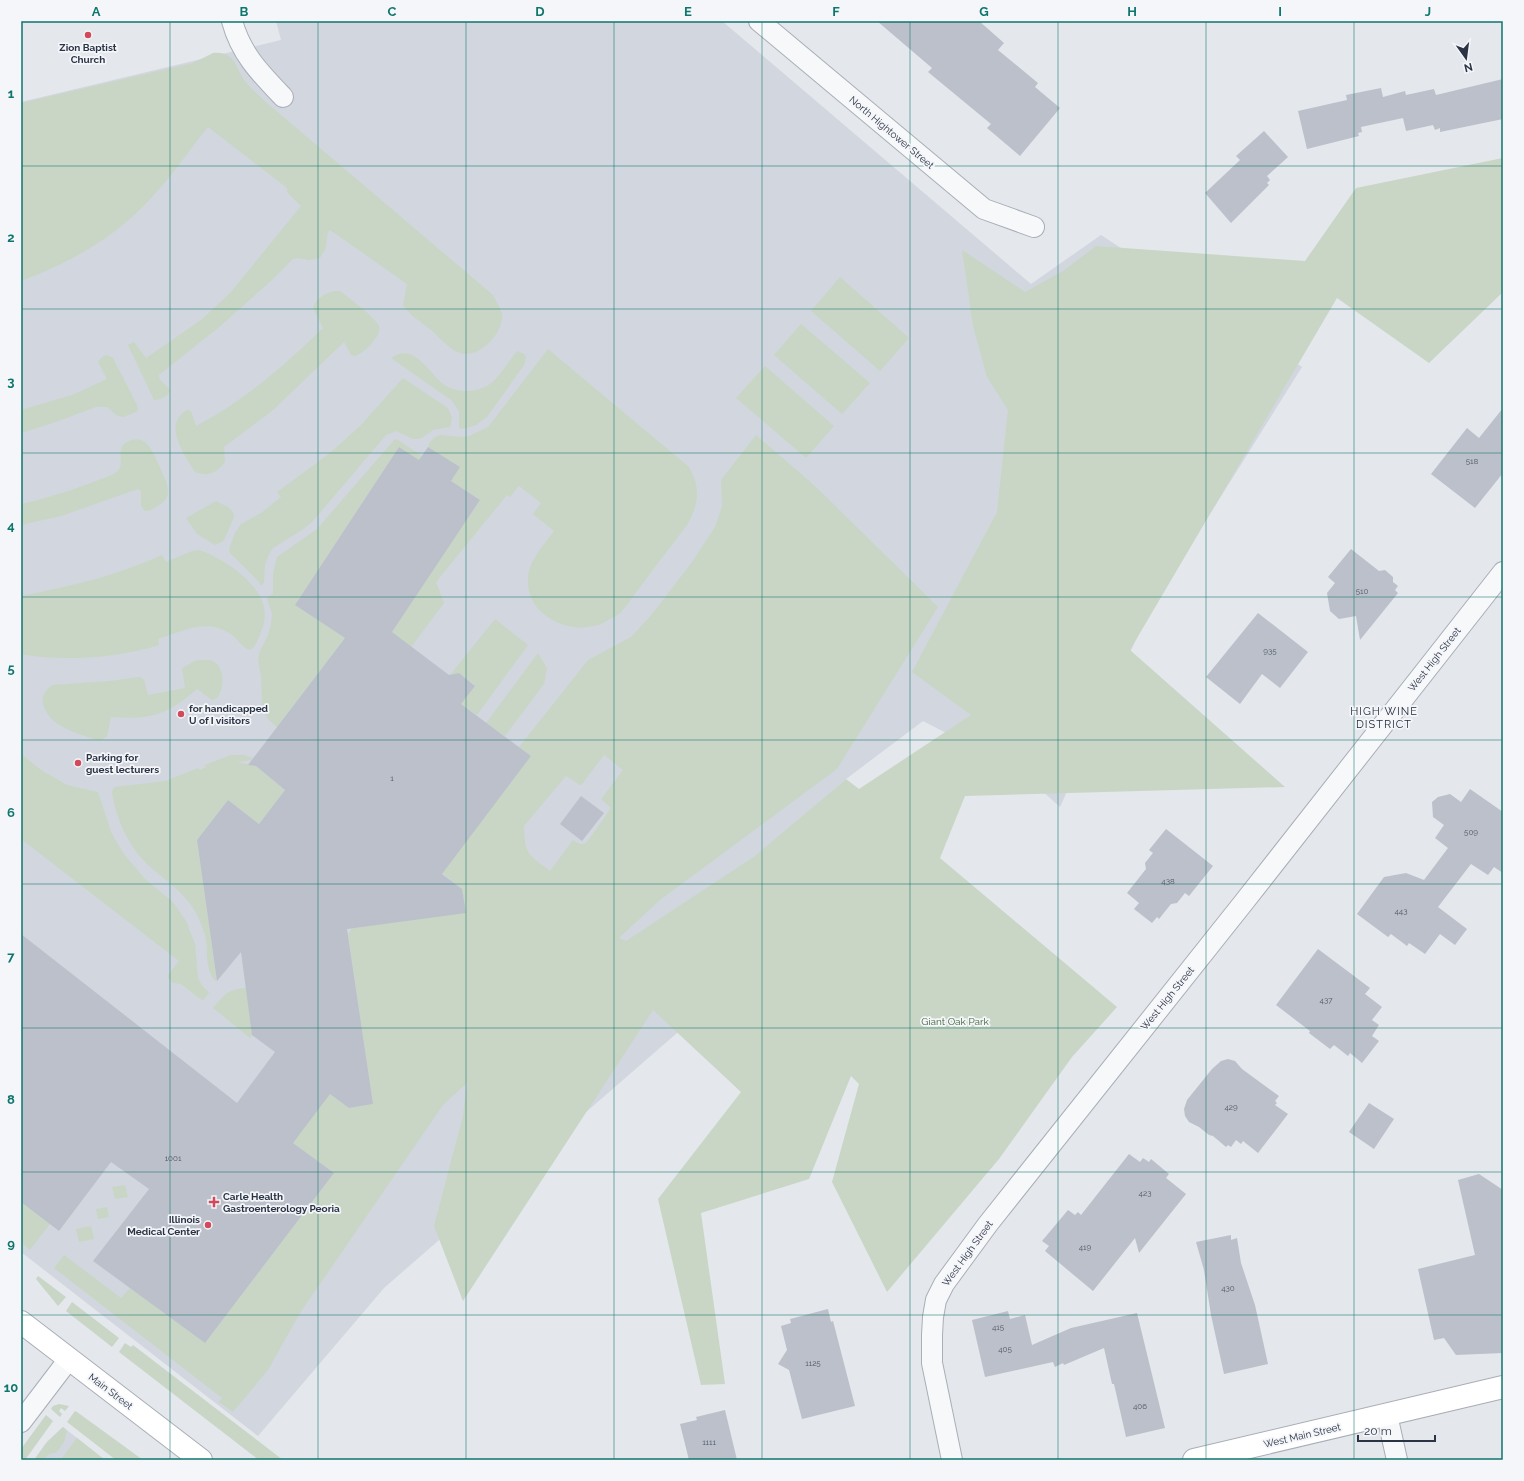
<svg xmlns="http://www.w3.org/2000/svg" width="1524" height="1481" viewBox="0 0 1524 1481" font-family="Raleway,sans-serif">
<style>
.built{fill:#d2d6de}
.green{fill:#c9d6c5;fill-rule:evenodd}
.building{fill:#bbc0ca}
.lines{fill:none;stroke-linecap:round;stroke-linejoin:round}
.minor-casing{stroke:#a9aeb7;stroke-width:22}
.secondary-casing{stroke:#a9aeb7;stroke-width:24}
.minor{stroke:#f7f8fa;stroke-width:20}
.secondary{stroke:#fff;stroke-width:22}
.grid{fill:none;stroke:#0f766e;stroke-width:1;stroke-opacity:0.55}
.poi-dot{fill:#d1495b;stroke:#f4f6f9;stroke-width:1.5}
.labels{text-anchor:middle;stroke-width:3.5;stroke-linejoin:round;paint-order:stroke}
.number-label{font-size:8px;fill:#4f5766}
.poi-label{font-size:10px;font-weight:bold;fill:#2b3445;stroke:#f4f6f9;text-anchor:start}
.street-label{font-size:10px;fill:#2b3445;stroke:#f4f6f9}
.park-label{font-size:10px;fill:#3f6138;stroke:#f4f6f9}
.neighbourhood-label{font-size:11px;letter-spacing:1px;fill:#1d2536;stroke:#f4f6f9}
.neatline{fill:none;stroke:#0f766e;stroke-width:1.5}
.grid-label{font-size:13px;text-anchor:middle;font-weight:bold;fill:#0f766e}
</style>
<rect width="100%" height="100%" fill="#e4e7ec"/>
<g class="built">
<path d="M 276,21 L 722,21 L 1031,284 L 1101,235 L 1302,367 L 1148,613 L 1060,807 L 1020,771 L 923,721 L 846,779 L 677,924 L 739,979 L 384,1288 L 258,1436 L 21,1252 L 21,102 L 281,40 Z"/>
<path d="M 63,1427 L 105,1460 L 34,1460 L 47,1442 Z"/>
</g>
<g class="green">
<path d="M 213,53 C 236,51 234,66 245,81 C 251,89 260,96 267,103 L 493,295 C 495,300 501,308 502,314 C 504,333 479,359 460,353 C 450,350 439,337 431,330 C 421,322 411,316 403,306 L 407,284 L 330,230 L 328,232 L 325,250 L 320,258 L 309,260 L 298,258 L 293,259 L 272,280 L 218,328 L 159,375 C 158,383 168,384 170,391 C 167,397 160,400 154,400 L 128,345 L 134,342 L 146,358 L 201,320 L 230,293 L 301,206 L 287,192 L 287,188 L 208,127 C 189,150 173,175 153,196 C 116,237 72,262 21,281 L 21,103 L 193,63 Z"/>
<path d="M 1503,158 L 1503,292 L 1429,363 L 1337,298 L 1130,650 L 1285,787 L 965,796 L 940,858 L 1117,1007 L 1072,1057 L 999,1159 L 887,1292 L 832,1182 L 859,1084 L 851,1076 L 809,1179 L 701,1213 L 725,1384 L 701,1385 L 658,1199 L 741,1092 L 653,1010 L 463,1301 L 434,1226 L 463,1116 L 467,1083 L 443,1105 L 300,1313 L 268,1370 L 233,1412 L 219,1402 L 222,1398 L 54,1268 L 64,1255 L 121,1298 L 130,1288 L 205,1343 L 334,1173 L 281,1134 L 330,1094 L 349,1108 L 373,1104 L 348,934 L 352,928 L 465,912 L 462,889 L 442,873 L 531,756 L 519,747 L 588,660 L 631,637 L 653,613 L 692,562 L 715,527 L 722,506 L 721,480 L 756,435 L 814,485 L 938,607 L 837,769 L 660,900 L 619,938 L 626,941 L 755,856 L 846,779 L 859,789 L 971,715 L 912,672 L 997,512 L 1008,410 L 987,377 L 973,326 L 962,250 L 1025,292 L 1063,271 L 1096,246 L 1305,261 L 1356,188 ZM 604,755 L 623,770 L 601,799 L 611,808 L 587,842 C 581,846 579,844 573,840 L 550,871 C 527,853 525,855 524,826 L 566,776 L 580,785 L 582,784 Z"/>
<path d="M 840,277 L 909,338 L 880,371 L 811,311 Z"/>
<path d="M 334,291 L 340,291 C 348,297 377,319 379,326 C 381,332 377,336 374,340 C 369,348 364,352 355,356 L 351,355 L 344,342 L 272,411 L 224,447 L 225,462 C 216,473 209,477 195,472 C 184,454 162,424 187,410 L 191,411 L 196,426 C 244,401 284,366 323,328 L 313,308 C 316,298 324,294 334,291 Z"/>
<path d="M 801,324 L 870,383 L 842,414 L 774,355 Z"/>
<path d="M 548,349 L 689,467 C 701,489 699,504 687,525 C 672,545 656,565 641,586 C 634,594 628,605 621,612 C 617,616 610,619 605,622 C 574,638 525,617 528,578 C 529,560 544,545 554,531 L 533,514 L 541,503 L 519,486 L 510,497 L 507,495 L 436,582 L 444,603 L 403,658 L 384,644 L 480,500 L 451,481 L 459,467 L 428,447 L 430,442 L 435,437 L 441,435 L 460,437 L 469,436 L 488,427 Z"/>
<path d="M 517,351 L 524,354 L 526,358 L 524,365 L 487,417 L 476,425 L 463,429 L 459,428 L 459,411 L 451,400 L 391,358 C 415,340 431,377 446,386 C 458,393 477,393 490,384 C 499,377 510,360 517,351 Z"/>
<path d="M 107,355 L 113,358 L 137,405 L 138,410 L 136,412 L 123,417 L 116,415 L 107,407 L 96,407 L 53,423 L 21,433 L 21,410 L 72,395 L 107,379 L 98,362 L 102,357 Z"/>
<path d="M 765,366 L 834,426 L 806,458 L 736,398 Z"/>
<path d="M 403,378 L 448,408 L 452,418 L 450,427 L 433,430 L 422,438 L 417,439 L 413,439 L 396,431 L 386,435 L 313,521 L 302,530 L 273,548 L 269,554 L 265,565 L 264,583 L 261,586 L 259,582 L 230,553 L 229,550 L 230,546 L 235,533 L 241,524 L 261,513 L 281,497 L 277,492 L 330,453 L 360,426 Z"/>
<path d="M 136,439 C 140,440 144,440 147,444 C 152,449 155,457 158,463 C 163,476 177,496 159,505 C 155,508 150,511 145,511 L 141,506 L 141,491 L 138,489 L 61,516 L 21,525 L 21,504 C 53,497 84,486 114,474 C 131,464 107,445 136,439 Z"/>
<path d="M 395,439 L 398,440 L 422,456 L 419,460 L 399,447 L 295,605 L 345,638 L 277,727 L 267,718 L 262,705 L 261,677 L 258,660 L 260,651 L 268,635 L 271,624 L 272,614 L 267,598 L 273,594 L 273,574 L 277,557 L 317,529 Z"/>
<path d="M 216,501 C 223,505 234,508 234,517 L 224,540 L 222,542 L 215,545 L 197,534 L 186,518 Z"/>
<path d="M 198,550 C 210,553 219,559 229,565 C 252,581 275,604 260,634 C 258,640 256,646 250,650 C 243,649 238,639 232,635 C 207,617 184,631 158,639 L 159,645 C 120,658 61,662 21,654 L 21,596 C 69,587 118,575 162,555 L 166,562 L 192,551 Z"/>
<path d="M 495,619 L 528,645 L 477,715 L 461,704 L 475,685 L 459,673 L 450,675 Z"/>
<path d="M 538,653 L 547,668 L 544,684 L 505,736 L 486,723 Z"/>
<path d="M 201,660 C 206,660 212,659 216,663 C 225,670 224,691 217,698 L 212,700 L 197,689 C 167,715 151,720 111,717 L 107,736 L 102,740 L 97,740 C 77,733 49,727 43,704 C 41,696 46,690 52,685 L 110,681 L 140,677 L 144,680 L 148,695 L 185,688 L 182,668 L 195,661 Z"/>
<path d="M 21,754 L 41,770 L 67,785 L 98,792 L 111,832 L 123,853 L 145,879 L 173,902 L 186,921 L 195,944 L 198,978 L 201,984 L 209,993 L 203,1001 L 181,984 L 173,983 L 168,978 L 168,975 L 179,961 L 21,839 Z"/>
<path d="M 231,755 L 244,755 L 253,758 L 251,760 L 237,762 L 256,766 L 285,790 L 259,824 L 228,800 L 197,840 L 217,981 L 214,980 C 205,968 208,952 206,939 C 204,930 200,921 196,913 C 184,891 164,880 146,863 C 127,844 117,820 112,793 L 113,789 L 115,787 L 165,781 L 198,768 L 200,770 L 206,767 L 205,765 Z"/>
<path d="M 246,988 L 252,1035 L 250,1038 L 213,1008 C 224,995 228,989 246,988 Z"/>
<path d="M 125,1185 L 128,1197 L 115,1199 L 112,1187 Z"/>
<path d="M 21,1202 L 50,1224 L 30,1250 L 21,1242 Z"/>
<path d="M 107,1207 L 109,1217 L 98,1219 L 96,1209 Z"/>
<path d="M 91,1226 L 94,1239 L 79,1242 L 76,1229 Z"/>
<path d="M 38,1276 L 66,1297 L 58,1306 L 36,1279 Z"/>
<path d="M 72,1302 L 119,1338 L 112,1347 L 66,1311 Z"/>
<path d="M 125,1343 L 131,1347 L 133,1345 L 283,1460 L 259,1460 L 119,1352 Z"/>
<path d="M 59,1404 L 69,1406 L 65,1411 L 61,1408 L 59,1411 L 62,1414 L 60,1417 L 51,1409 L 53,1406 Z"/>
<path d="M 75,1411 L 77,1412 L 143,1460 L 116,1460 L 67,1422 Z"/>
<path d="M 46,1415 L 53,1421 L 25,1460 L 21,1460 L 21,1449 Z"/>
<path d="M 63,1427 L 67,1431 L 64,1442 L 56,1453 C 51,1453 46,1454 45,1460 L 34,1460 L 47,1442 Z"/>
<path d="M 77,1438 L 105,1460 L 63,1460 L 62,1458 Z"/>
</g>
<g class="building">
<path d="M 877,21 L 979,21 L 1004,43 L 998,50 L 1038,83 L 1035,87 L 1060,108 L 1020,156 L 987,128 L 991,124 L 928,72 L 932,68 Z"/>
<path d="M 1503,79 L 1503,119 L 1440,132 L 1440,128 L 1435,130 L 1433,125 L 1406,131 L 1403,118 L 1361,127 L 1362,132 L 1358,133 L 1359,136 L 1307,149 L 1298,111 L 1347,100 L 1346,95 L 1381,88 L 1383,97 L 1405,91 L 1406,95 L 1434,89 L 1436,95 Z"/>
<path d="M 1264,131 L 1288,157 L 1267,176 L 1270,180 L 1267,183 L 1269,185 L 1231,223 L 1205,193 L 1240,160 L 1236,156 Z"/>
<path d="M 1503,408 L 1503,473 L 1475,508 L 1431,474 L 1467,428 L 1479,438 Z"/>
<path d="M 399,447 L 419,460 L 428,447 L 460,467 L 451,481 L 480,500 L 392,632 L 449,675 L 459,673 L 475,686 L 461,704 L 531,756 L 442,874 L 462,889 L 466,913 L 347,929 L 373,1104 L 349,1108 L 330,1094 L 293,1143 L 334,1173 L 205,1343 L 93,1261 L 149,1189 L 111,1162 L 59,1231 L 21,1202 L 21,934 L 237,1103 L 275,1052 L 252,1035 L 241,952 L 217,981 L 197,840 L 228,800 L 259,824 L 285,790 L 256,766 L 248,765 L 345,638 L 295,605 Z"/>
<path d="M 1351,549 L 1379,571 L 1385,570 L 1393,577 L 1393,582 L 1398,586 L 1395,590 L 1398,593 L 1360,640 L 1356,616 L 1339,619 L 1330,611 L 1327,593 L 1335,583 L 1328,577 Z"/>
<path d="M 1258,613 L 1308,652 L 1280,688 L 1262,674 L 1240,704 L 1206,677 Z"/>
<path d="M 1470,789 L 1503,812 L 1503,873 L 1494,867 L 1488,875 L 1471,864 L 1438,907 L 1467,929 L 1455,945 L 1440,934 L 1425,954 L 1409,943 L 1407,946 L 1391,934 L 1388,937 L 1357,914 L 1384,877 L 1406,873 L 1424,880 L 1448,848 L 1435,838 L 1444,825 L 1433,817 L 1432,802 L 1438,797 L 1450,794 L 1461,802 Z"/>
<path d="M 581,796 L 604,813 L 582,841 L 560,824 Z"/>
<path d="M 1166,829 L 1213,866 L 1189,896 L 1185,893 L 1177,903 L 1171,904 L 1159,919 L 1157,917 L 1152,923 L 1134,909 L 1139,903 L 1127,893 L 1146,869 L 1145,863 L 1153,853 L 1149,850 Z"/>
<path d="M 1318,949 L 1370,988 L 1365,994 L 1382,1007 L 1372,1020 L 1379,1025 L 1372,1036 L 1379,1041 L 1362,1063 L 1350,1053 L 1348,1056 L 1334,1045 L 1330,1049 L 1309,1033 L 1310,1031 L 1276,1005 Z"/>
<path d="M 1228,1059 L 1235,1061 L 1242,1069 L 1279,1096 L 1275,1101 L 1277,1103 L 1275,1105 L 1288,1114 L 1258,1153 L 1243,1141 L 1241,1144 L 1236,1140 L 1231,1147 L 1228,1145 L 1226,1147 L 1213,1136 L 1209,1135 L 1199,1127 L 1189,1122 L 1185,1116 L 1184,1109 L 1187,1100 L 1212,1069 L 1221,1061 Z"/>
<path d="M 1369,1103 L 1394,1119 L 1374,1149 L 1349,1132 Z"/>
<path d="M 1129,1154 L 1140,1162 L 1143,1158 L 1149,1162 L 1151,1159 L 1169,1174 L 1166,1178 L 1186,1194 L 1139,1253 L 1135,1238 L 1093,1291 L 1045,1251 L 1049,1246 L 1042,1241 L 1068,1210 L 1075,1215 L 1078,1212 L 1081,1215 Z"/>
<path d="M 1479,1174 L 1503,1190 L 1503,1353 L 1456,1355 L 1444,1338 L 1434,1340 L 1418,1269 L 1475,1255 L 1458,1180 Z"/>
<path d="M 1231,1235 L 1231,1240 L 1237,1238 L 1241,1263 L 1255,1305 L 1268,1364 L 1224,1374 L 1211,1315 L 1204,1270 L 1196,1242 Z"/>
<path d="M 828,1309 L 831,1322 L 833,1321 L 855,1406 L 802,1419 L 789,1370 L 778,1364 L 787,1350 L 781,1326 L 791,1323 L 790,1319 Z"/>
<path d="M 1008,1311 L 1010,1319 L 1025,1315 L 1032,1345 L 1071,1328 L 1137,1313 L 1165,1428 L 1126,1437 L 1114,1384 L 1112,1384 L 1104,1348 L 1064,1365 L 1063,1363 L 1055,1367 L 1053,1362 L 985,1377 L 972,1320 Z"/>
<path d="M 725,1410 L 737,1460 L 689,1460 L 680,1424 L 697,1420 L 696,1417 Z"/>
</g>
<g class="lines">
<g class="minor-casing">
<g id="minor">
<path d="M 232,21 C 241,54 260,73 283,97"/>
<path d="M 759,21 L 984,209 L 1034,227"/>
<path d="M 1387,1415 L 1397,1460"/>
<path d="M 21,1422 L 69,1359"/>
<path d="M 952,1460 L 932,1363 L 932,1335 L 933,1317 L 936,1300 L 944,1284 L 988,1224 L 1244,902 L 1503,572"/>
</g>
</g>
<g class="secondary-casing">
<g id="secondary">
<path d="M 21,1322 L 201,1460"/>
<path d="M 1194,1460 L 1503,1387"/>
</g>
</g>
<use href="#minor" class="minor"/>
<use href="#secondary" class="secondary"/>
</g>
<path class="grid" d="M 170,21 L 170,1460M 318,21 L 318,1460M 466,21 L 466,1460M 614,21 L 614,1460M 762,21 L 762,1460M 910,21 L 910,1460M 1058,21 L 1058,1460M 1206,21 L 1206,1460M 1354,21 L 1354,1460M 21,166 L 1503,166M 21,309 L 1503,309M 21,453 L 1503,453M 21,597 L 1503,597M 21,740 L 1503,740M 21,884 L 1503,884M 21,1028 L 1503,1028M 21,1172 L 1503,1172M 21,1315 L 1503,1315"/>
<g class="poi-dot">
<circle cx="88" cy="35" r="4"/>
<circle cx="181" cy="714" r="4"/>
<circle cx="78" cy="763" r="4"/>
<path d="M212 1196h4v4h4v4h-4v4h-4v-4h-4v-4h4z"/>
<circle cx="208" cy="1225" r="4"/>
</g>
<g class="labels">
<g class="number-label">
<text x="1472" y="464">518</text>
<text x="1362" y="594">510</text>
<text x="1270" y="654">935</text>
<text x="392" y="781">1</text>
<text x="1471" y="835">509</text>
<text x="1168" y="884">438</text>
<text x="1401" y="914">443</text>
<text x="1326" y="1003">437</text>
<text x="1231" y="1110">429</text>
<text x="173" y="1161">1001</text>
<text x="1145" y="1196">423</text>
<text x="1085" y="1250">419</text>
<text x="1228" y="1291">430</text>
<text x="998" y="1330">415</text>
<text x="1005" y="1352">405</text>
<text x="813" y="1366">1125</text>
<text x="1140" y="1409">406</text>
<text x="709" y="1445">1111</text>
</g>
<g class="poi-label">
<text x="88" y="51" text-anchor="middle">Zion Baptist<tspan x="88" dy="12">Church</tspan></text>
<text x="189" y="712">for handicapped<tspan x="189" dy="12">U of I visitors</tspan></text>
<text x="86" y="761">Parking for<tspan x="86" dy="12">guest lecturers</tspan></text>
<text x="223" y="1200">Carle Health<tspan x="223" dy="12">Gastroenterology Peoria</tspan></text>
<text x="200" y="1223" text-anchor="end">Illinois<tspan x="200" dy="12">Medical Center</tspan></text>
</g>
<g class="street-label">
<text transform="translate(892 132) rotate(40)" y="4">North Hightower Street</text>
<text transform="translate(1434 659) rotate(-52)" y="4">West High Street</text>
<text transform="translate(1167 998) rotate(-51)" y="4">West High Street</text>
<text transform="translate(967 1253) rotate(-54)" y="4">West High Street</text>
<text transform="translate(111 1391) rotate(37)" y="4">Main Street</text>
<text transform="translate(1302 1435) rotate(-13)" y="4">West Main Street</text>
</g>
<g class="park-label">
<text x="955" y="1025">Giant Oak Park</text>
</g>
<g class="neighbourhood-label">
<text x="1384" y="715">HIGH WINE<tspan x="1384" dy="13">DISTRICT</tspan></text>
</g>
</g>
<rect width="1524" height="1481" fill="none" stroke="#f4f6f9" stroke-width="44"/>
<g transform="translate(1466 58) rotate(166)" stroke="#f4f6f9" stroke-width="3" paint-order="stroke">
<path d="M0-3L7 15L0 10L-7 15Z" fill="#2b3445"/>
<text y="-6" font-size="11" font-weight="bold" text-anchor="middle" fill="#2b3445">N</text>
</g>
<path d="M1358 1435v6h77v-6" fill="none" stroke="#2b3445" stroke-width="2"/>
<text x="1364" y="1435" font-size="12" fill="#2b3445" stroke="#f4f6f9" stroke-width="3" paint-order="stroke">20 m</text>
<rect x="22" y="22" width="1480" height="1437" class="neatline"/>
<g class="grid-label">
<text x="96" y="16">A</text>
<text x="244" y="16">B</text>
<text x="392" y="16">C</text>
<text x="540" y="16">D</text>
<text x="688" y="16">E</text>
<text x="836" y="16">F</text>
<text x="984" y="16">G</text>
<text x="1132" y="16">H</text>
<text x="1280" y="16">I</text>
<text x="1428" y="16">J</text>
<text x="11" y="98">1</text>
<text x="11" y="242">2</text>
<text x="11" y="386">3</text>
<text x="11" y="530">4</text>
<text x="11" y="673">5</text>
<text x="11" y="817">6</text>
<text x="11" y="961">7</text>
<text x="11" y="1104">8</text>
<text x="11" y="1248">9</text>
<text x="11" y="1392">10</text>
</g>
</svg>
